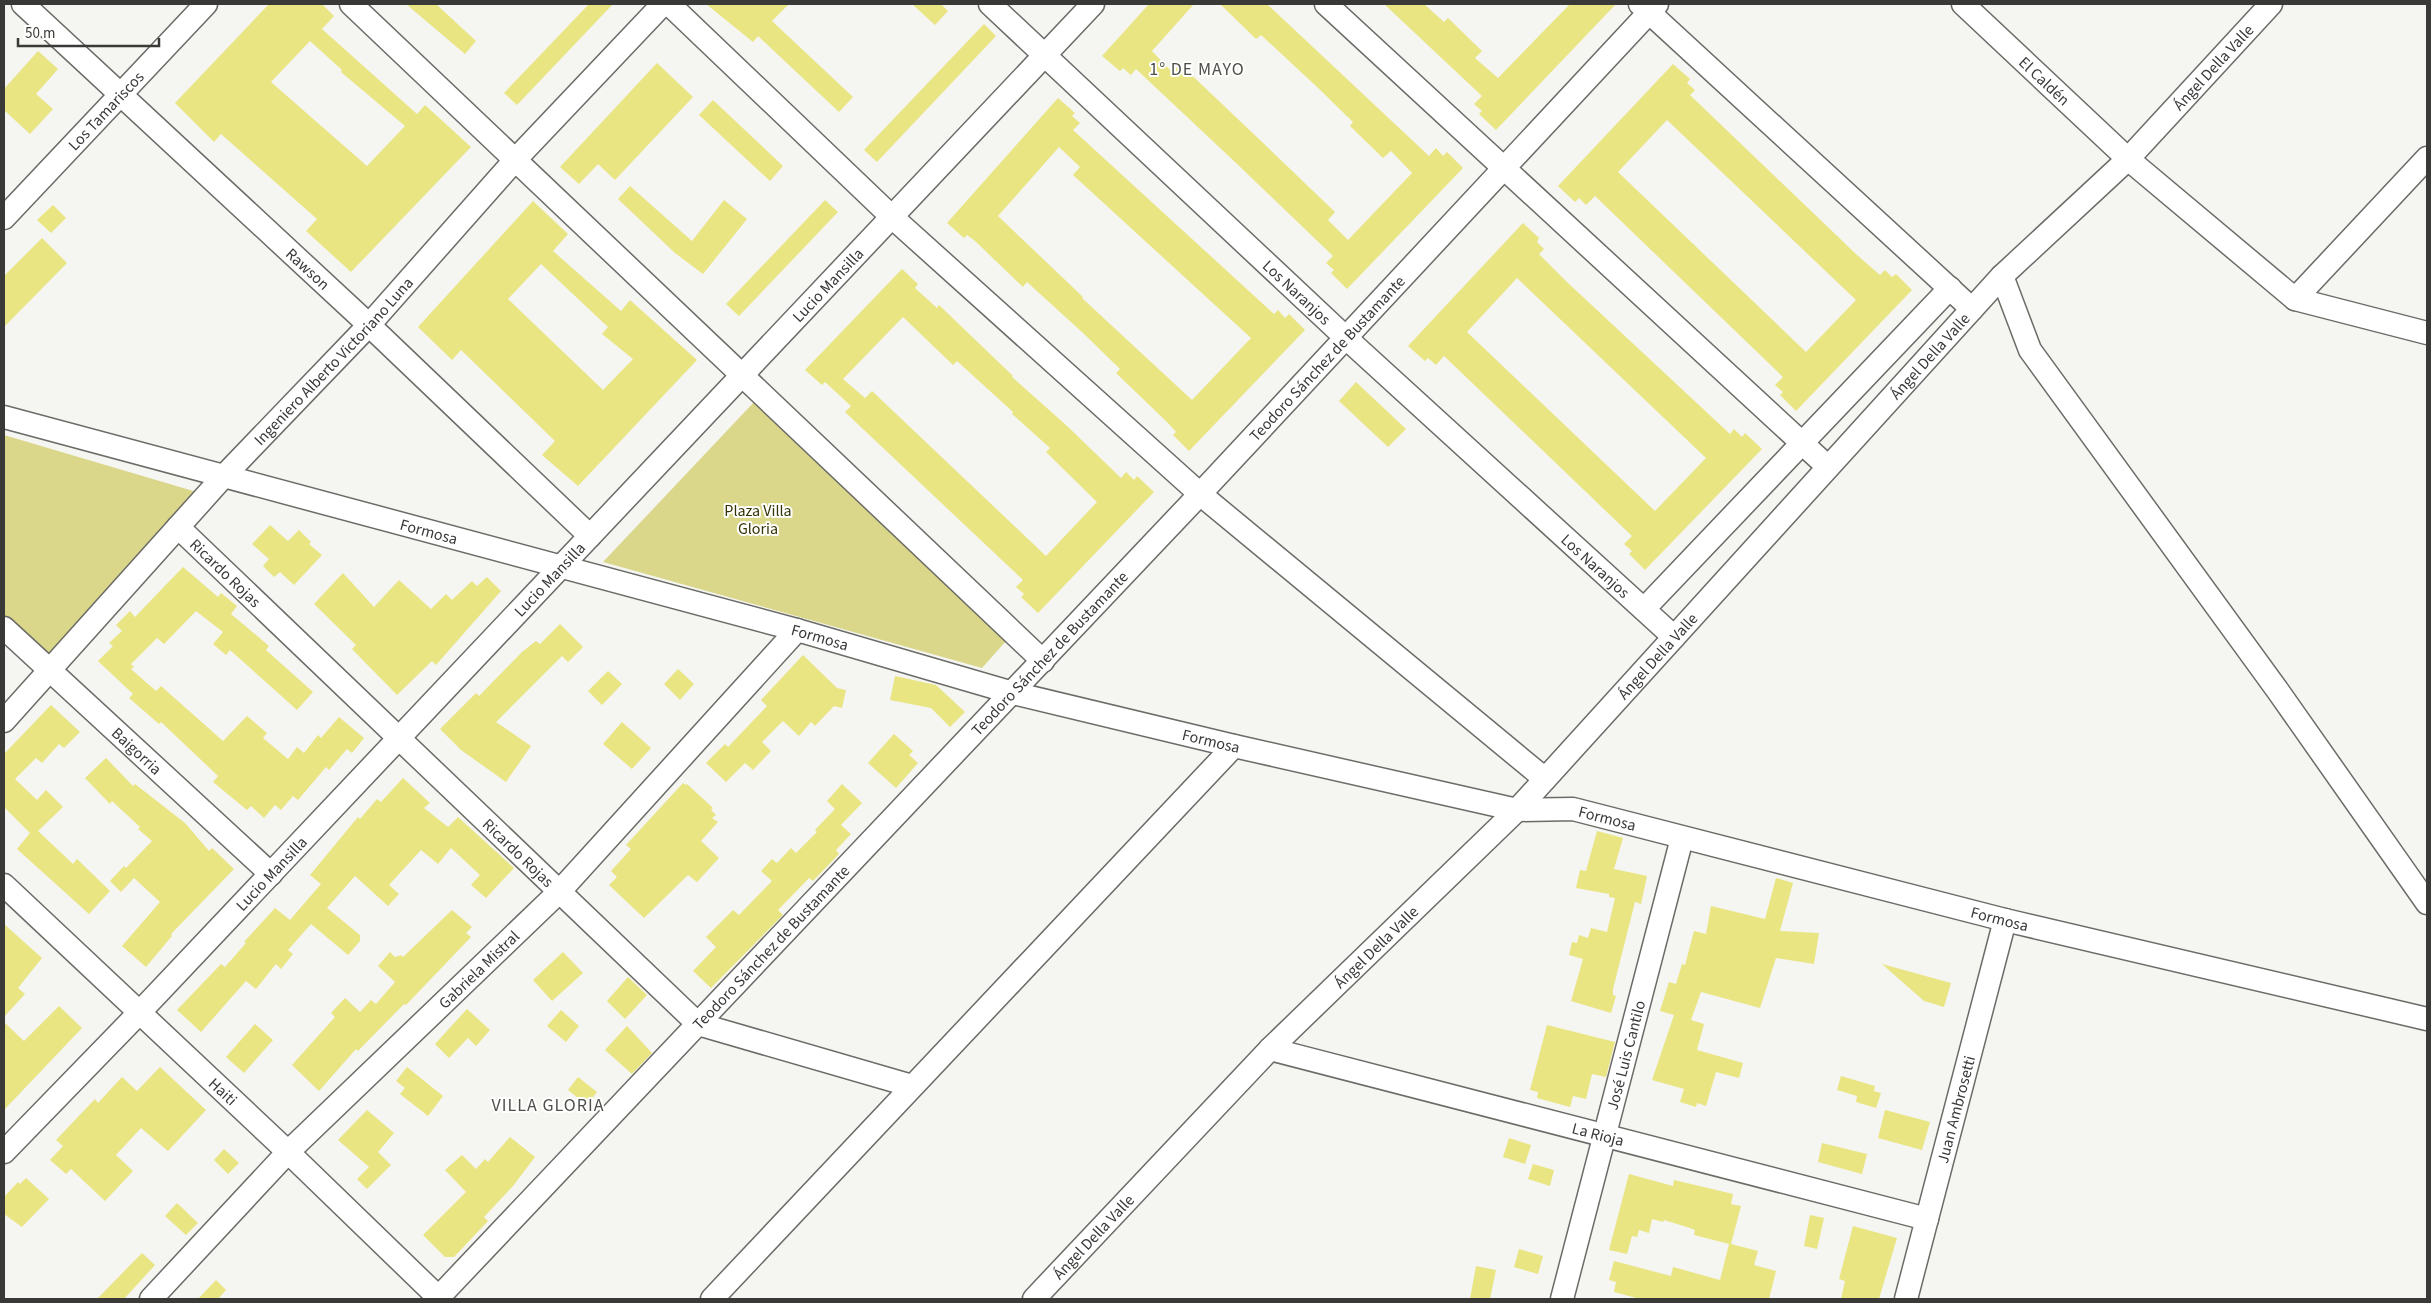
<svg xmlns="http://www.w3.org/2000/svg" width="2431" height="1303" viewBox="0 0 2431 1303" font-family="'Source Sans 3',sans-serif">
<style>
.green{fill:#dbd78a}
.building{fill:#eae583;fill-rule:evenodd}
.lines{fill:none;stroke-linecap:round;stroke-linejoin:round}
.minor-casing{stroke:#6b6b68;stroke-width:25}
.minor{stroke:#fff;stroke-width:22}
.labels{text-anchor:middle;stroke-width:4;stroke-linejoin:round;paint-order:stroke}
.street-label{font-size:16px;fill:#393938;stroke:#fffffe}
.park-label{font-size:16px;fill:#353206;stroke:#fffffe}
.neighbourhood-label{font-size:18px;letter-spacing:1px;fill:#4f4f4c;stroke:#fffffe}
</style>
<rect width="100%" height="100%" fill="#f5f5f1"/>
<g class="green">
<path d="M 755,401 L 1007,640 L 982,668 L 603,562 Z"/>
<path d="M 4,435 L 200,493 L 48,657 L 4,615 Z"/>
</g>
<g class="building">
<path d="M 269,4 L 322,4 L 334,16 L 322,29 L 417,114 L 425,105 L 471,147 L 351,272 L 306,231 L 317,219 L 221,134 L 214,142 L 175,103 ZM 310,41 L 342,70 L 341,72 L 405,126 L 367,166 L 271,82 Z"/>
<path d="M 406,4 L 436,4 L 476,41 L 465,54 Z"/>
<path d="M 589,4 L 613,4 L 517,105 L 504,93 Z"/>
<path d="M 706,4 L 789,4 L 772,21 L 853,97 L 839,112 L 758,36 L 753,42 Z"/>
<path d="M 912,4 L 941,4 L 948,11 L 935,25 Z"/>
<path d="M 1149,4 L 1194,4 L 1152,51 L 1172,72 L 1180,64 L 1261,141 L 1335,212 L 1328,220 L 1348,240 L 1412,173 L 1391,151 L 1383,158 L 1350,126 L 1353,122 L 1316,86 L 1261,35 L 1256,39 L 1220,4 L 1267,4 L 1429,156 L 1436,148 L 1443,156 L 1447,152 L 1463,168 L 1347,289 L 1331,273 L 1334,270 L 1326,263 L 1333,256 L 1235,162 L 1136,69 L 1131,75 L 1123,68 L 1120,71 L 1102,56 Z"/>
<path d="M 1384,4 L 1424,4 L 1444,22 L 1448,18 L 1482,51 L 1475,58 L 1498,78 L 1570,4 L 1616,4 L 1496,130 L 1479,114 L 1482,111 L 1474,104 L 1482,96 Z"/>
<path d="M 984,24 L 996,36 L 877,162 L 864,150 Z"/>
<path d="M 38,51 L 58,69 L 36,94 L 53,109 L 30,134 L 4,110 L 4,89 Z"/>
<path d="M 657,63 L 693,97 L 615,180 L 598,164 L 579,184 L 560,167 Z"/>
<path d="M 1673,64 L 1690,79 L 1687,83 L 1695,90 L 1690,95 L 1857,255 L 1880,275 L 1885,270 L 1892,277 L 1896,274 L 1912,290 L 1796,411 L 1780,395 L 1783,392 L 1775,385 L 1783,377 L 1595,196 L 1586,205 L 1579,198 L 1575,202 L 1558,186 ZM 1667,120 L 1856,300 L 1806,352 L 1618,172 Z"/>
<path d="M 1058,98 L 1075,113 L 1072,116 L 1080,123 L 1073,130 L 1274,314 L 1278,310 L 1285,318 L 1289,314 L 1305,330 L 1189,451 L 1173,435 L 1176,432 L 1169,424 L 1116,373 L 1120,369 L 1083,333 L 1027,282 L 1023,287 L 975,241 L 967,235 L 964,238 L 947,223 ZM 1059,147 L 1080,167 L 1073,175 L 1251,338 L 1192,400 L 1082,298 L 1083,297 L 998,216 Z"/>
<path d="M 713,100 L 783,166 L 770,181 L 699,115 Z"/>
<path d="M 630,186 L 692,241 L 724,200 L 747,219 L 703,274 L 675,253 L 618,199 Z"/>
<path d="M 825,200 L 838,212 L 739,316 L 726,304 Z"/>
<path d="M 533,201 L 568,234 L 553,251 L 621,311 L 630,300 L 697,360 L 578,486 L 542,455 L 555,441 L 461,350 L 452,360 L 418,327 ZM 541,264 L 608,327 L 602,334 L 633,359 L 603,390 L 508,299 Z"/>
<path d="M 53,205 L 66,218 L 51,233 L 37,220 Z"/>
<path d="M 1523,223 L 1539,238 L 1537,242 L 1544,249 L 1539,254 L 1568,283 L 1730,434 L 1734,429 L 1742,437 L 1745,433 L 1762,449 L 1645,570 L 1629,554 L 1632,551 L 1624,544 L 1632,536 L 1444,356 L 1436,365 L 1428,358 L 1425,361 L 1408,346 ZM 1517,278 L 1706,458 L 1655,511 L 1467,332 Z"/>
<path d="M 42,238 L 67,263 L 4,327 L 4,276 Z"/>
<path d="M 902,269 L 918,284 L 915,288 L 937,308 L 939,305 L 1013,376 L 1012,377 L 1066,425 L 1121,478 L 1126,472 L 1134,480 L 1137,476 L 1154,492 L 1038,613 L 1021,597 L 1024,594 L 1016,587 L 1023,580 L 845,412 L 851,406 L 825,382 L 822,385 L 805,370 ZM 903,317 L 953,365 L 957,361 L 1013,412 L 1012,414 L 1050,448 L 1046,452 L 1097,502 L 1046,556 L 872,391 L 865,398 L 843,379 Z"/>
<path d="M 1356,382 L 1406,429 L 1388,447 L 1339,401 Z"/>
<path d="M 270,525 L 288,541 L 299,530 L 311,542 L 309,544 L 322,555 L 294,585 L 280,572 L 274,577 L 263,566 L 269,559 L 252,544 Z"/>
<path d="M 183,567 L 218,597 L 221,593 L 237,606 L 231,614 L 269,646 L 266,650 L 313,692 L 297,710 L 230,650 L 226,655 L 213,644 L 223,632 L 196,611 L 164,644 L 157,638 L 131,664 L 134,667 L 131,669 L 156,691 L 161,686 L 223,741 L 247,716 L 267,733 L 263,738 L 288,759 L 297,747 L 304,753 L 318,735 L 321,738 L 339,717 L 364,738 L 352,753 L 347,749 L 329,770 L 326,767 L 298,800 L 293,796 L 281,810 L 275,805 L 264,818 L 251,806 L 247,810 L 213,782 L 218,776 L 161,722 L 159,724 L 129,698 L 133,694 L 98,661 L 113,646 L 109,643 L 122,631 L 116,625 L 130,611 L 135,617 Z"/>
<path d="M 343,573 L 374,607 L 399,580 L 431,609 L 446,594 L 452,600 L 472,581 L 477,586 L 487,577 L 501,591 L 436,665 L 432,661 L 397,695 L 352,649 L 356,645 L 314,604 Z"/>
<path d="M 560,624 L 583,647 L 568,662 L 562,656 L 496,722 L 531,746 L 506,782 L 461,750 L 440,729 L 476,693 L 479,696 L 522,652 L 536,641 L 540,644 Z"/>
<path d="M 803,655 L 837,688 L 846,690 L 842,708 L 834,706 L 815,726 L 811,722 L 799,736 L 783,721 L 762,742 L 771,751 L 753,770 L 745,763 L 726,782 L 706,763 L 725,744 L 728,747 L 767,706 L 761,700 Z"/>
<path d="M 678,669 L 694,684 L 680,700 L 664,684 Z"/>
<path d="M 608,671 L 622,684 L 602,705 L 588,691 Z"/>
<path d="M 895,676 L 936,685 L 965,712 L 950,727 L 931,708 L 890,700 Z"/>
<path d="M 51,705 L 80,732 L 64,748 L 59,744 L 42,763 L 36,758 L 15,779 L 37,800 L 46,790 L 63,807 L 38,831 L 73,864 L 77,859 L 110,891 L 89,914 L 17,849 L 30,833 L 4,807 L 4,754 Z"/>
<path d="M 622,722 L 651,748 L 632,769 L 603,744 Z"/>
<path d="M 894,734 L 913,751 L 909,755 L 918,763 L 896,788 L 868,763 Z"/>
<path d="M 106,758 L 133,786 L 135,784 L 185,823 L 209,851 L 212,848 L 234,869 L 171,934 L 172,936 L 146,967 L 122,946 L 160,902 L 134,878 L 121,892 L 110,881 L 124,866 L 126,868 L 152,841 L 138,829 L 140,827 L 112,801 L 110,804 L 85,778 Z"/>
<path d="M 403,778 L 430,803 L 424,808 L 448,827 L 458,817 L 514,868 L 486,898 L 471,885 L 480,875 L 451,848 L 438,864 L 421,850 L 389,885 L 399,894 L 388,906 L 355,876 L 327,908 L 360,935 L 360,941 L 348,955 L 311,924 L 288,950 L 293,954 L 281,969 L 276,964 L 256,989 L 246,981 L 201,1032 L 177,1010 L 221,964 L 225,967 L 246,943 L 244,942 L 275,908 L 290,920 L 321,884 L 310,875 L 358,817 L 360,819 L 377,799 L 381,802 Z"/>
<path d="M 683,783 L 686,785 L 687,784 L 713,808 L 711,810 L 716,815 L 712,818 L 718,822 L 701,841 L 719,858 L 697,882 L 688,875 L 644,918 L 609,885 L 617,877 L 611,871 L 631,849 L 626,845 Z"/>
<path d="M 842,784 L 862,803 L 841,825 L 851,834 L 836,850 L 839,854 L 813,881 L 809,878 L 778,910 L 783,915 L 711,988 L 693,971 L 716,947 L 706,937 L 733,910 L 739,915 L 772,881 L 761,871 L 772,859 L 777,863 L 791,848 L 796,853 L 817,832 L 815,830 L 835,809 L 827,801 Z"/>
<path d="M 1597,831 L 1623,838 L 1614,869 L 1647,876 L 1641,904 L 1635,902 L 1613,989 L 1613,995 L 1616,996 L 1611,1013 L 1571,1001 L 1583,959 L 1569,955 L 1572,942 L 1577,943 L 1579,935 L 1588,938 L 1591,928 L 1607,932 L 1615,898 L 1609,897 L 1609,894 L 1576,888 L 1580,870 L 1586,871 Z"/>
<path d="M 1776,878 L 1793,883 L 1780,931 L 1819,933 L 1814,964 L 1776,958 L 1760,1008 L 1701,992 L 1691,1020 L 1704,1024 L 1697,1050 L 1743,1063 L 1739,1078 L 1716,1072 L 1706,1106 L 1697,1103 L 1696,1107 L 1680,1102 L 1684,1089 L 1652,1080 L 1674,1015 L 1660,1011 L 1669,982 L 1676,984 L 1682,964 L 1685,965 L 1694,931 L 1706,934 L 1711,906 L 1765,919 Z"/>
<path d="M 452,910 L 472,927 L 466,933 L 471,937 L 406,1005 L 404,1004 L 358,1051 L 356,1049 L 319,1091 L 292,1065 L 335,1017 L 331,1013 L 345,998 L 360,1012 L 371,1000 L 376,1004 L 395,982 L 378,966 L 390,952 L 395,957 L 401,955 L 403,957 Z"/>
<path d="M 4,924 L 42,958 L 18,988 L 25,994 L 4,1017 Z"/>
<path d="M 563,952 L 583,973 L 552,1001 L 533,980 Z"/>
<path d="M 1882,964 L 1951,983 L 1944,1007 L 1924,1001 Z"/>
<path d="M 628,977 L 647,995 L 625,1019 L 607,1001 Z"/>
<path d="M 59,1006 L 82,1028 L 4,1110 L 4,1022 L 24,1041 Z"/>
<path d="M 467,1009 L 490,1030 L 476,1046 L 468,1038 L 449,1058 L 435,1044 Z"/>
<path d="M 561,1010 L 579,1026 L 566,1042 L 547,1026 Z"/>
<path d="M 255,1024 L 273,1040 L 244,1073 L 226,1057 Z"/>
<path d="M 1547,1025 L 1615,1042 L 1606,1077 L 1592,1074 L 1586,1099 L 1573,1096 L 1570,1107 L 1537,1098 L 1538,1092 L 1530,1090 Z"/>
<path d="M 627,1026 L 652,1053 L 632,1074 L 605,1050 Z"/>
<path d="M 160,1067 L 206,1110 L 168,1151 L 141,1128 L 116,1155 L 133,1171 L 105,1201 L 71,1169 L 66,1174 L 50,1160 L 63,1146 L 56,1140 L 95,1099 L 98,1103 L 122,1077 L 137,1091 Z"/>
<path d="M 407,1067 L 443,1096 L 428,1116 L 400,1094 L 405,1088 L 396,1081 Z"/>
<path d="M 1841,1076 L 1875,1086 L 1874,1091 L 1881,1093 L 1876,1108 L 1856,1102 L 1857,1096 L 1837,1090 Z"/>
<path d="M 578,1077 L 597,1092 L 587,1105 L 568,1090 Z"/>
<path d="M 367,1110 L 394,1133 L 378,1152 L 391,1165 L 367,1189 L 357,1179 L 369,1167 L 338,1140 Z"/>
<path d="M 1885,1110 L 1930,1122 L 1922,1150 L 1878,1138 Z"/>
<path d="M 510,1137 L 535,1157 L 513,1186 L 484,1217 L 488,1221 L 454,1257 L 445,1257 L 423,1235 L 466,1192 L 445,1170 L 462,1155 L 476,1169 L 485,1159 L 488,1162 Z"/>
<path d="M 1509,1138 L 1531,1145 L 1525,1164 L 1503,1157 Z"/>
<path d="M 1822,1143 L 1867,1154 L 1862,1174 L 1818,1162 Z"/>
<path d="M 224,1149 L 239,1163 L 228,1174 L 214,1160 Z"/>
<path d="M 1533,1164 L 1554,1170 L 1550,1186 L 1528,1179 Z"/>
<path d="M 1629,1174 L 1673,1186 L 1674,1180 L 1733,1194 L 1731,1204 L 1741,1206 L 1731,1244 L 1758,1251 L 1754,1265 L 1776,1271 L 1769,1299 L 1640,1299 L 1614,1292 L 1616,1282 L 1609,1280 L 1614,1261 L 1671,1276 L 1673,1267 L 1720,1280 L 1729,1244 L 1694,1235 L 1695,1230 L 1690,1228 L 1664,1220 L 1663,1222 L 1652,1219 L 1649,1233 L 1639,1230 L 1637,1237 L 1632,1236 L 1627,1254 L 1609,1250 Z"/>
<path d="M 26,1178 L 49,1199 L 22,1227 L 4,1214 L 4,1197 L 18,1182 L 20,1184 Z"/>
<path d="M 177,1203 L 198,1223 L 186,1235 L 165,1216 Z"/>
<path d="M 1810,1215 L 1824,1218 L 1817,1249 L 1804,1246 Z"/>
<path d="M 1853,1226 L 1897,1238 L 1879,1299 L 1841,1299 L 1845,1281 L 1839,1279 Z"/>
<path d="M 1519,1249 L 1543,1256 L 1538,1274 L 1514,1267 Z"/>
<path d="M 142,1253 L 155,1265 L 124,1299 L 97,1299 Z"/>
<path d="M 1476,1266 L 1496,1270 L 1490,1299 L 1470,1299 Z"/>
<path d="M 216,1280 L 226,1290 L 218,1299 L 198,1299 Z"/>
</g>
<g class="lines">
<g class="minor-casing">
<g id="minor">
<path id="s1" d="M 23,4 L 369,325 L 590,536"/>
<path d="M 351,4 L 1043,661"/>
<path d="M 669,4 L 892,217 L 1200,494 L 1545,779"/>
<path id="s2" d="M 990,4 L 1345,337 L 1674,637"/>
<path d="M 1326,4 L 1828,467"/>
<path d="M 1640,4 L 1972,309"/>
<path id="s3" d="M 1963,4 L 2128,159 L 2295,299 L 2427,333"/>
<path id="s4" d="M 4,218 L 206,4"/>
<path d="M 2002,276 L 2030,350 L 2278,691 L 2427,903"/>
<path d="M 2295,299 L 2427,158"/>
<path id="s5" d="M 4,417 L 797,630 L 1013,693 L 1234,746 L 1517,810 L 1573,809 L 2005,920 L 2427,1019"/>
<path id="s6" d="M 178,527 L 698,1024 L 912,1086"/>
<path d="M 1644,609 L 1950,288"/>
<path id="s7" d="M 4,628 L 271,874"/>
<path id="s8" d="M 4,721 L 223,477 L 369,325 L 515,160 L 663,4"/>
<path id="s9" d="M 4,885 L 288,1152 L 440,1299"/>
<path id="s10" d="M 1270,1049 L 1927,1219"/>
<path id="s11" d="M 4,1152 L 139,1013 L 1093,4"/>
<path id="s12" d="M 151,1299 L 288,1152 L 559,892 L 797,630"/>
<path id="s13" d="M 437,1299 L 1200,494 L 1657,4"/>
<path d="M 712,1299 L 1234,746"/>
<path id="s14" d="M 1034,1299 L 1270,1049 L 1517,810 L 2002,276 L 2128,159 L 2271,4"/>
<path id="s15" d="M 1562,1299 L 1682,838"/>
<path id="s16" d="M 1906,1299 L 2005,920"/>
</g>
</g>
<use href="#minor" class="minor"/>
</g>
<g class="labels">
<g class="street-label">
<text dy="6" stroke="none"><textPath href="#s14" startOffset="1706">Ángel Della Valle</textPath></text>
<text dy="6" stroke="none"><textPath href="#s3" startOffset="112">El Caldén</textPath></text>
<text dy="6" stroke="none"><textPath href="#s4" startOffset="148">Los Tamariscos</textPath></text>
<text dy="6" stroke="none"><textPath href="#s1" startOffset="389">Rawson</textPath></text>
<text dy="6" stroke="none"><textPath href="#s11" startOffset="1196">Lucio Mansilla</textPath></text>
<text dy="6" stroke="none"><textPath href="#s2" startOffset="421">Los Naranjos</textPath></text>
<text dy="6" stroke="none"><textPath href="#s14" startOffset="1301">Ángel Della Valle</textPath></text>
<text dy="6" stroke="none"><textPath href="#s13" startOffset="1295">Teodoro Sánchez de Bustamante</textPath></text>
<text dy="6" stroke="none"><textPath href="#s8" startOffset="488">Ingeniero Alberto Victoriano Luna</textPath></text>
<text dy="6" stroke="none"><textPath href="#s5" startOffset="440">Formosa</textPath></text>
<text dy="6" stroke="none"><textPath href="#s2" startOffset="826">Los Naranjos</textPath></text>
<text dy="6" stroke="none"><textPath href="#s6" startOffset="66">Ricardo Rojas</textPath></text>
<text dy="6" stroke="none"><textPath href="#s11" startOffset="791">Lucio Mansilla</textPath></text>
<text dy="6" stroke="none"><textPath href="#s5" startOffset="845">Formosa</textPath></text>
<text dy="6" stroke="none"><textPath href="#s13" startOffset="890">Teodoro Sánchez de Bustamante</textPath></text>
<text dy="6" stroke="none"><textPath href="#s14" startOffset="896">Ángel Della Valle</textPath></text>
<text dy="6" stroke="none"><textPath href="#s5" startOffset="1250">Formosa</textPath></text>
<text dy="6" stroke="none"><textPath href="#s7" startOffset="181">Baigorria</textPath></text>
<text dy="6" stroke="none"><textPath href="#s5" startOffset="1655">Formosa</textPath></text>
<text dy="6" stroke="none"><textPath href="#s6" startOffset="471">Ricardo Rojas</textPath></text>
<text dy="6" stroke="none"><textPath href="#s11" startOffset="386">Lucio Mansilla</textPath></text>
<text dy="6" stroke="none"><textPath href="#s5" startOffset="2060">Formosa</textPath></text>
<text dy="6" stroke="none"><textPath href="#s14" startOffset="491">Ángel Della Valle</textPath></text>
<text dy="6" stroke="none"><textPath href="#s13" startOffset="485">Teodoro Sánchez de Bustamante</textPath></text>
<text dy="6" stroke="none"><textPath href="#s12" startOffset="465">Gabriela Mistral</textPath></text>
<text dy="6" stroke="none"><textPath href="#s15" startOffset="252">José Luis Cantilo</textPath></text>
<text dy="6" stroke="none"><textPath href="#s9" startOffset="301">Haiti</textPath></text>
<text dy="6" stroke="none"><textPath href="#s16" startOffset="196">Juan Ambrosetti</textPath></text>
<text dy="6" stroke="none"><textPath href="#s10" startOffset="339">La Rioja</textPath></text>
<text dy="6" stroke="none"><textPath href="#s14" startOffset="86">Ángel Della Valle</textPath></text>
</g>
<g class="park-label">
<text x="758" y="516">Plaza Villa<tspan x="758" dy="18">Gloria</tspan></text>
</g>
<g class="neighbourhood-label">
<text x="1197" y="75">1° DE MAYO</text>
<text x="548" y="1111">VILLA GLORIA</text>
</g>
</g>
<rect width="2431" height="1303" fill="none" stroke="#393938" stroke-width="10"/>
<path d="M18 38v8h141v-8" fill="none" stroke="#393938" stroke-width="2.5"/>
<text x="25" y="38" font-size="15" fill="#393938" stroke="#fffffe" stroke-width="4" paint-order="stroke">50 m</text>
</svg>
